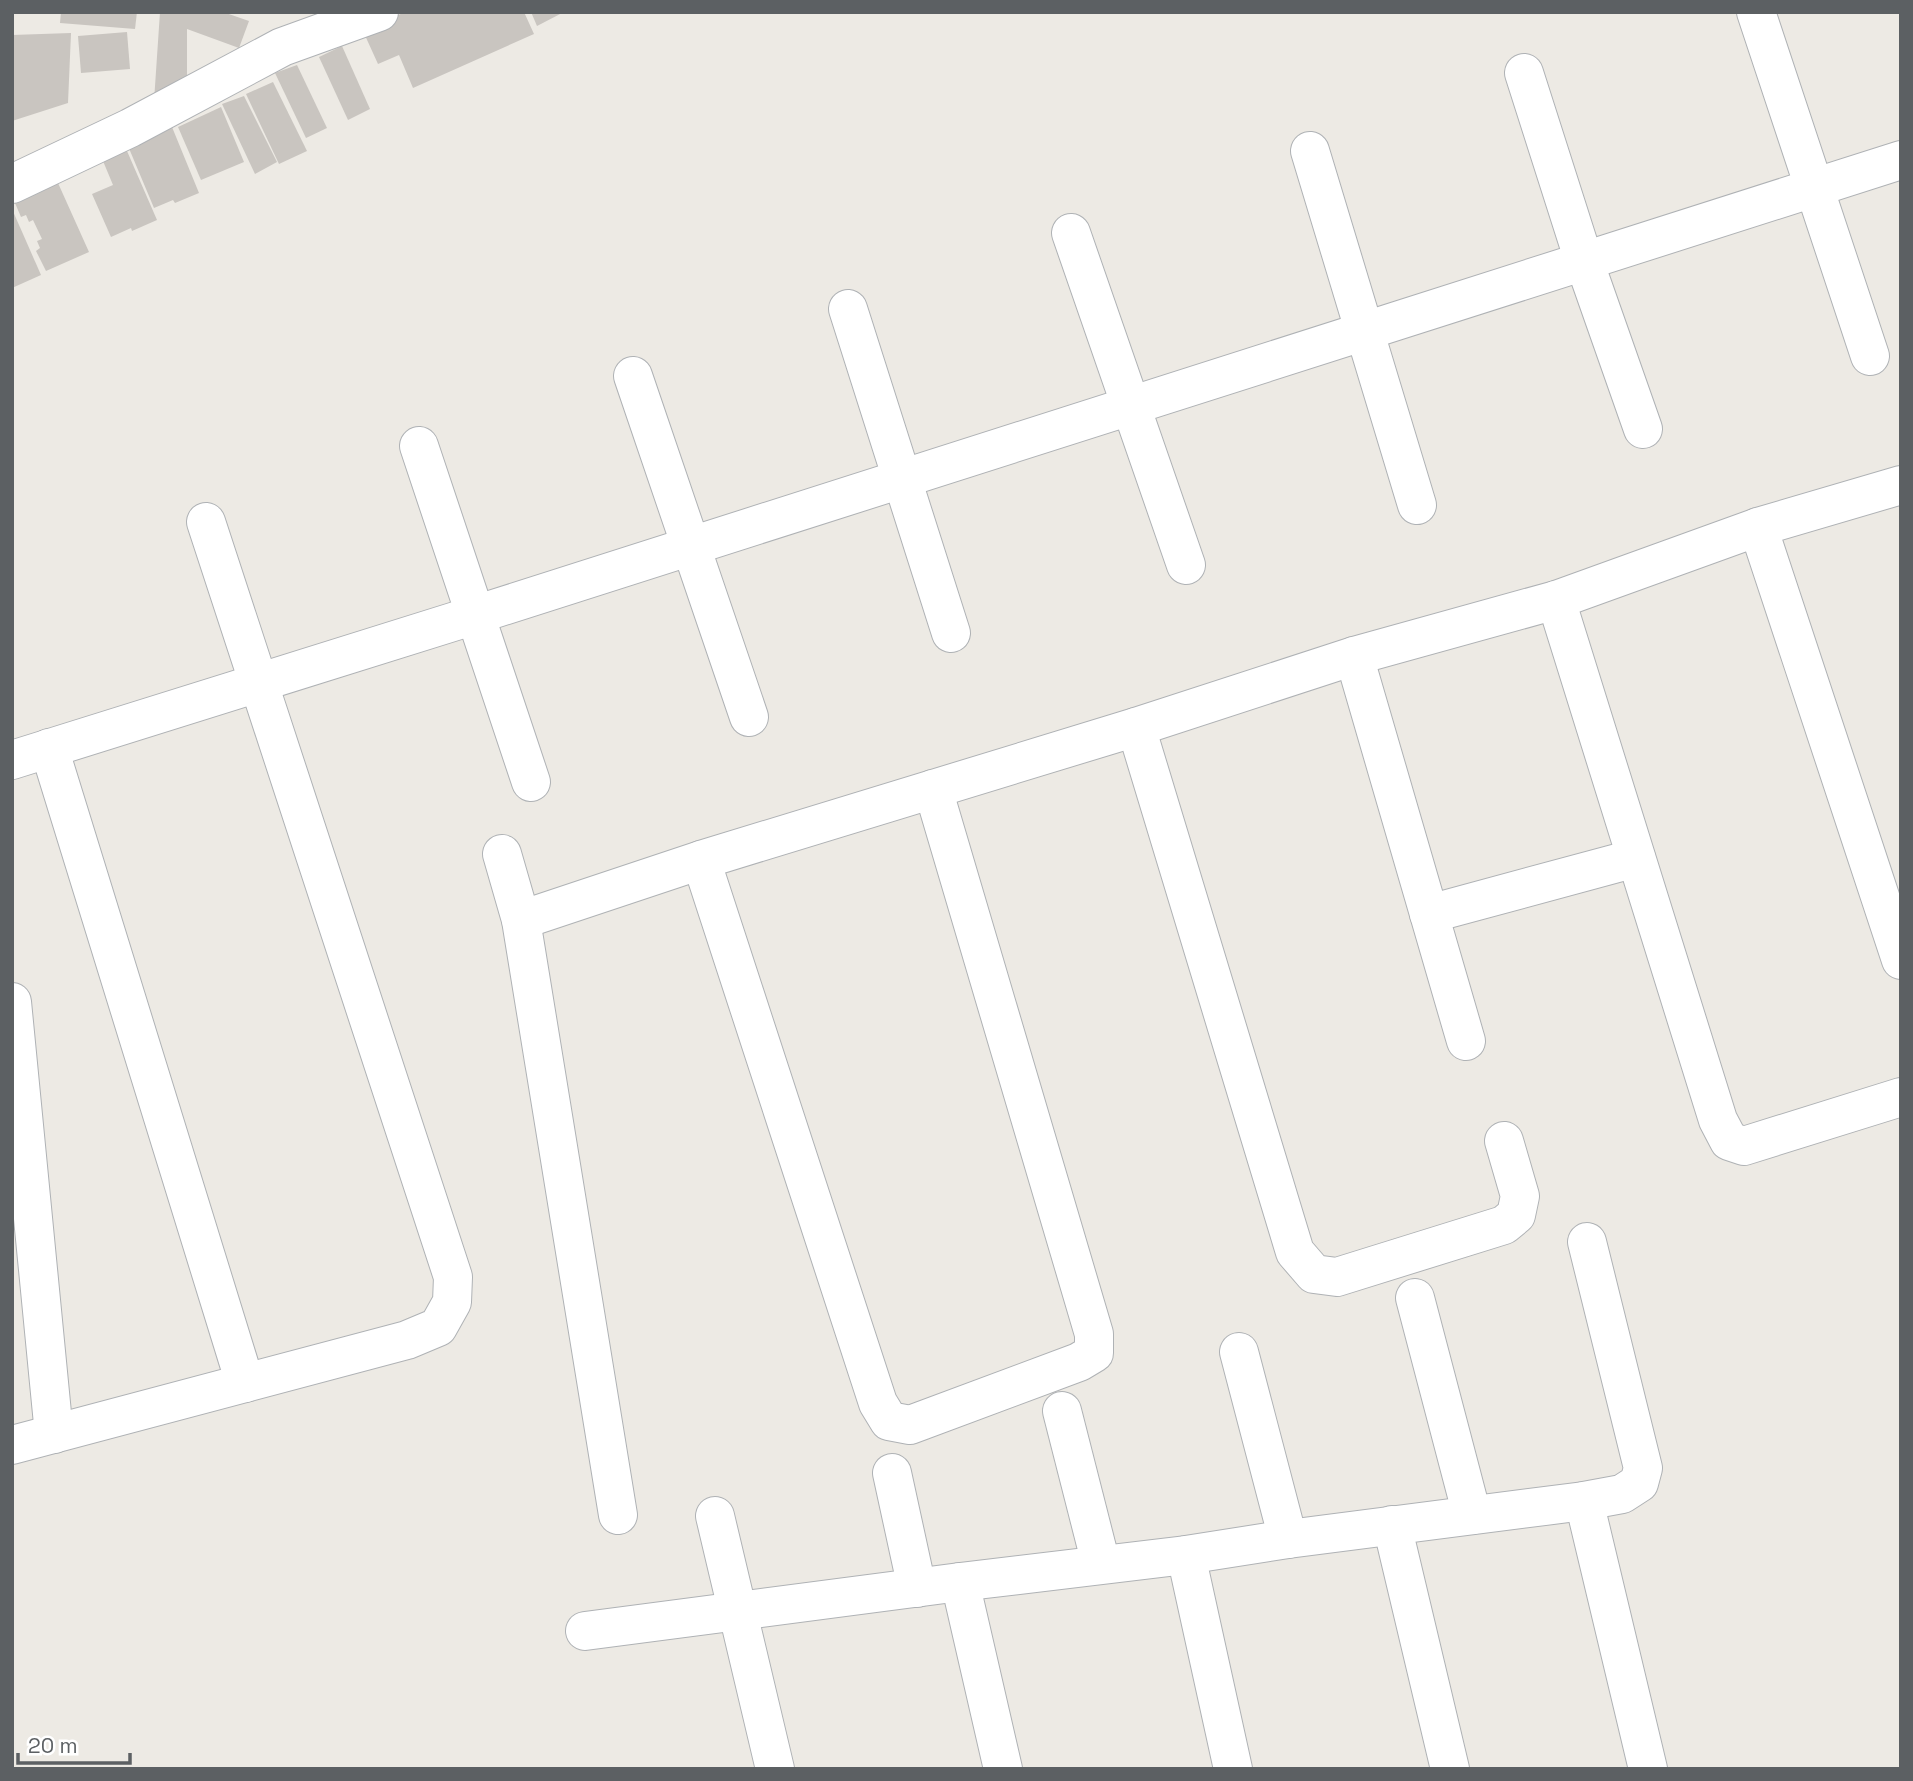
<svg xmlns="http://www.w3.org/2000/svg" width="1913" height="1781" viewBox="0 0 1913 1781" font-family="'Space Grotesk',sans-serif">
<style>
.building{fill:#c9c5c0}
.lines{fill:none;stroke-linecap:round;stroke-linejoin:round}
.minor-casing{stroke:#afb2b5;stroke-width:40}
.minor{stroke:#fff;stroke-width:38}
</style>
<rect width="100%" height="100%" fill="#edeae4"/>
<g class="building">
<path d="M 61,12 L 137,12 L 135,29 L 60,23 Z"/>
<path d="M 160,12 L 223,12 L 249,21 L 239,48 L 187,29 L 187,86 L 154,101 Z"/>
<path d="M 405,12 L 524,12 L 534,34 L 413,88 L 399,55 L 378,64 L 363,31 Z"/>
<path d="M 531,12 L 564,12 L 537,26 Z"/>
<path d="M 127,32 L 130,69 L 81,73 L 78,36 Z"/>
<path d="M 71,33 L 68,103 L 12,121 L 12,35 Z"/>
<path d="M 342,46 L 370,109 L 348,120 L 319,57 Z"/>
<path d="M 297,65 L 327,128 L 306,138 L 275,73 Z"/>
<path d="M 273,82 L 307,151 L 279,164 L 246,94 Z"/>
<path d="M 244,96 L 277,162 L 255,174 L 222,104 Z"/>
<path d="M 221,107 L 244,162 L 201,180 L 178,127 Z"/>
<path d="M 172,127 L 199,193 L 175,203 L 173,200 L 154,208 L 128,146 Z"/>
<path d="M 127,151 L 157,220 L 132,231 L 131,228 L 111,237 L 92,194 L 113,185 L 103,161 Z"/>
<path d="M 58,183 L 89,252 L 46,271 L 36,251 L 40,248 L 37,241 L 42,239 L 33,220 L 29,222 L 26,215 L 21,217 L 15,203 Z"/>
<path d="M 12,209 L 41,275 L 12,288 Z"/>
</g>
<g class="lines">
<g class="minor-casing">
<g id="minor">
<path d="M 1756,12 L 1870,356"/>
<path d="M 1524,73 L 1584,261 L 1643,429"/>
<path d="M 1310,151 L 1417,505"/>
<path d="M 12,184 L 130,128 L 282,47 L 379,12"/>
<path d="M 1071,233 L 1186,565"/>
<path d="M 848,309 L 951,633"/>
<path d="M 633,376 L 749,717"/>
<path d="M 419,446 L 531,782"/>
<path d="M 1758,527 L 1901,960"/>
<path d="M 1556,600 L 1718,1120 L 1729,1141 L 1744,1146 L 1901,1097"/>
<path d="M 1354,656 L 1466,1041"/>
<path d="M 1136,727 L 1295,1252 L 1314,1274 L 1337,1277 L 1504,1225 L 1516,1215 L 1520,1196 L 1504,1141"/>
<path d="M 49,748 L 245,1383"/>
<path d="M 12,760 L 475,615 L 1901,160"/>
<path d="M 502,854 L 521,920 L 618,1515"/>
<path d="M 701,860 L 878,1403 L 889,1421 L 910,1425 L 1079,1362 L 1094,1353 L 1094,1334 L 933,789"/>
<path d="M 1429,914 L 1636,858"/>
<path d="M 521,920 L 701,860 L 1136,727 L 1354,656 L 1556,600 L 1758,527 L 1901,485"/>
<path d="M 12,1002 L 54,1434"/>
<path d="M 1415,1298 L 1472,1515"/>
<path d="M 1239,1352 L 1288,1539"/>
<path d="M 1062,1411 L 1101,1564"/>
<path d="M 12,1445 L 407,1340 L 438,1327 L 452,1302 L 453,1277 L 206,522"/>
<path d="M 892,1473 L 917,1588"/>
<path d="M 1584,1501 L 1648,1769"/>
<path d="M 715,1516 L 775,1769"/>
<path d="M 1392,1525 L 1450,1769"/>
<path d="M 1186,1555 L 1233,1769"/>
<path d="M 960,1582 L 1003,1769"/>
<path d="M 585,1631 L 960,1582 L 1186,1555 L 1288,1539 L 1584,1501 L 1622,1494 L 1639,1483 L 1643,1468 L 1587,1242"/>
</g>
</g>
<use href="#minor" class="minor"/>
</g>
<rect width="1913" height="1781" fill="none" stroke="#5c6063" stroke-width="28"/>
<path d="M18 1753v10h112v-10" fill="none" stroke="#5c6063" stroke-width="3.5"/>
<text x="28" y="1753" font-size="21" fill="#5c6063" stroke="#ffffff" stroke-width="5" paint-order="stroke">20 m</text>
</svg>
